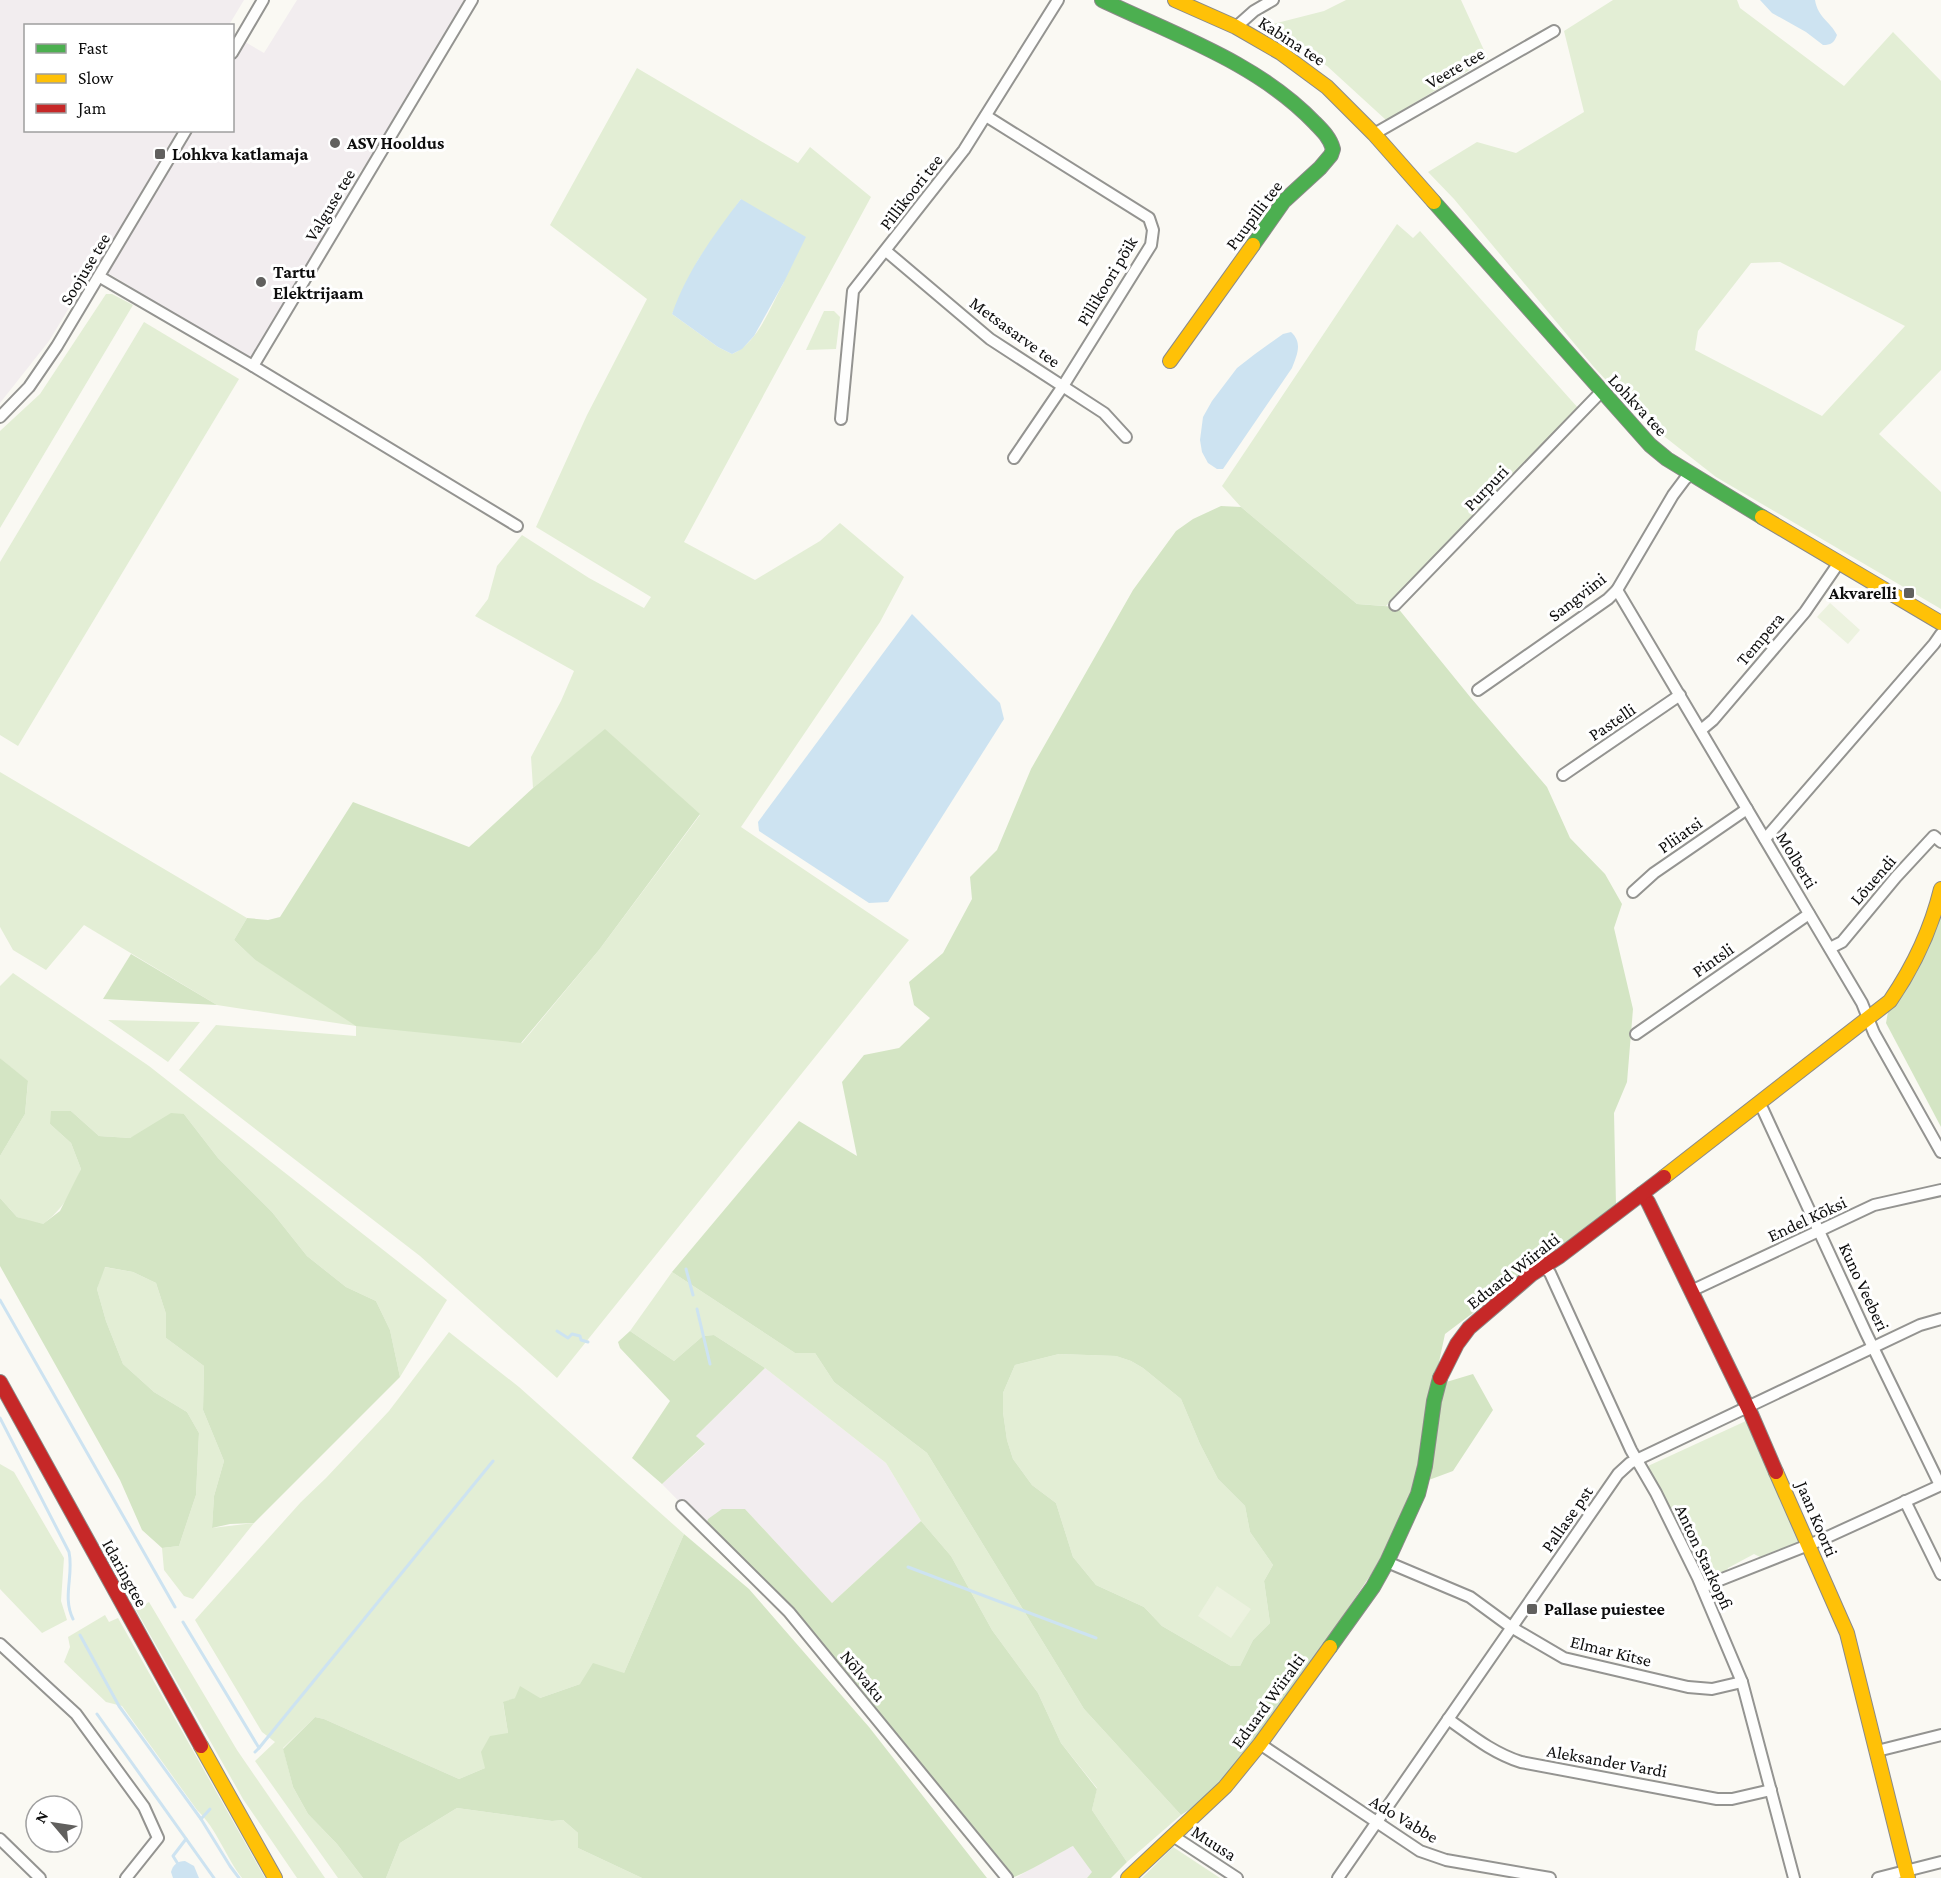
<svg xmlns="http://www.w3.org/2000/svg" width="1941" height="1878" viewBox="0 0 1941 1878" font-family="'Crimson Pro',serif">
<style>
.industrial{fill:#f2edef}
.green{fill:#e3eed5;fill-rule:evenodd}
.forest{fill:#d4e5c4;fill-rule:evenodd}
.pitch{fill:#ecf2df}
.water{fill:#cde3f1}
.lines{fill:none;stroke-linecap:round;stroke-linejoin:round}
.stream{stroke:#cde3f1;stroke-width:3}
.street-casing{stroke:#949491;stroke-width:14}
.fast-casing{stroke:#8b8a88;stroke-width:16}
.slow-casing{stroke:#8b8a88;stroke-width:16}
.jam-casing{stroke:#8b8a88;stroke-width:16}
.street{stroke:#fefefd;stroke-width:10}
.fast{stroke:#4caf50;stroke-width:14}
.slow{stroke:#ffc107;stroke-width:14}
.jam{stroke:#c62828;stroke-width:14}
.poi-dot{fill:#61605e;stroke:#fff;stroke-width:2}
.labels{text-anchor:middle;stroke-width:6;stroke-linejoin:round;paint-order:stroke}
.street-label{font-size:18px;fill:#0e0e0e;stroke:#fff}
.poi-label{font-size:18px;font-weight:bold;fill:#0e0e0e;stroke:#fff;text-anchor:start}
</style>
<rect width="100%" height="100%" fill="#faf9f3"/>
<g class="industrial">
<path d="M 0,0 L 244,0 L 229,25 L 26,26 L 26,130 L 232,130 L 233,35 L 264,53 L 297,0 L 468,0 L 364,171 L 361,170 L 256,355 L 248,358 L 95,265 L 49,341 L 0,403 Z"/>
<path d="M 765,1368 L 886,1463 L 921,1521 L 832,1603 L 745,1509 L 705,1528 L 662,1484 L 705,1445 L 696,1436 Z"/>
<path d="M 1073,1846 L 1093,1872 L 1087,1878 L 1016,1878 L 1043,1861 Z"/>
</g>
<g class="green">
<path d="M 1346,0 L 1461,0 L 1488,59 L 1386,120 L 1327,66 L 1257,28 L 1324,11 Z"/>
<path d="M 1613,0 L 1737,0 L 1740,8 L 1844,86 L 1893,32 L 1941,81 L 1941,370 L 1879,434 L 1941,492 L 1941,609 L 1716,477 L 1642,419 L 1593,366 L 1454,199 L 1428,172 L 1477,142 L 1516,153 L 1584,112 L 1564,31 ZM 1780,262 L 1905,326 L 1822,416 L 1695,350 L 1698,331 L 1751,263 Z"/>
<path d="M 637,68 L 798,163 L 810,147 L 871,197 L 684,542 L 755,580 L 820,541 L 840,523 L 904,577 L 880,622 L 741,827 L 909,940 L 557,1378 L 420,1256 L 179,1070 L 216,1025 L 356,1036 L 356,1026 L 217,1005 L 84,925 L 46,970 L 13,950 L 0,927 L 0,772 L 247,918 L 234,940 L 254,959 L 522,1043 L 599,950 L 700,815 L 605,730 L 533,788 L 531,757 L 561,701 L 574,671 L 475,616 L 488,599 L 497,566 L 522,535 L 589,578 L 644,608 L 651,597 L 536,527 L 587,415 L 647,299 L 550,225 ZM 741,199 L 784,282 C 770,307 759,342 732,354 L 718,347 L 672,314 L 698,260 Z"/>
<path d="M 1397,224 L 1413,238 L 1420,231 L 1579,409 L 1386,606 L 1357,604 L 1241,507 L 1222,486 Z"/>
<path d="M 106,294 L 112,294 L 133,305 L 0,528 L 0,431 L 40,394 Z"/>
<path d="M 824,311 L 834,311 L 840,317 L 836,349 L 806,350 Z"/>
<path d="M 144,322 L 239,379 L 18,746 L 0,735 L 0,562 Z"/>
<path d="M 13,973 L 149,1066 L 447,1300 L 400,1377 L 390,1330 L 376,1301 L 346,1287 L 307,1256 L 272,1212 L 218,1158 L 184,1114 L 130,1138 L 99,1136 L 71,1111 L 50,1124 L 71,1143 L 81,1169 C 70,1195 65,1207 42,1225 L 17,1217 L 0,1198 L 0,1156 L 25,1114 L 28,1082 L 0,1058 L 0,986 Z"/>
<path d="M 108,1020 L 200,1022 L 168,1062 Z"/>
<path d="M 104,1267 L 133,1272 L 156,1283 L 166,1314 L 166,1338 L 204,1366 L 203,1410 L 224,1461 L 214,1496 L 212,1528 L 254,1523 L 193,1599 L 184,1596 L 164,1570 L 162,1548 L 179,1546 L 196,1495 L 199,1433 L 187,1412 L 154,1392 L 123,1364 L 106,1321 L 97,1289 Z"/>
<path d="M 672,1272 L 795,1353 L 815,1353 L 834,1382 L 927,1453 L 1084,1709 L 1181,1815 L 1127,1862 L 1092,1810 L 1097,1788 L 1061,1743 L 1038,1693 L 992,1630 L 951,1556 L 921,1521 L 886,1463 L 765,1368 L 714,1335 L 703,1336 L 674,1361 L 630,1331 Z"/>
<path d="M 449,1332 L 519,1387 L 684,1534 L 624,1673 L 580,1684 L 540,1698 L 515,1698 L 503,1703 L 508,1733 L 485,1768 L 459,1779 L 324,1719 L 315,1717 L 283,1748 L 293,1787 L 308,1814 L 337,1844 L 363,1878 L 338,1878 L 255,1761 L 275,1742 L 262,1732 L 195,1620 L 301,1502 L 326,1478 L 389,1411 Z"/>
<path d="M 1059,1354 L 1116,1356 L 1131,1361 L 1143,1368 L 1181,1399 L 1200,1444 L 1218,1479 L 1245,1506 L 1250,1532 L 1273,1565 L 1264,1581 L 1270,1623 L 1253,1640 L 1240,1666 L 1231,1666 L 1162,1626 L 1144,1607 L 1096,1585 L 1073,1557 L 1056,1503 L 1032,1485 L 1013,1459 L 1007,1440 L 1003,1412 L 1003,1393 L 1015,1365 Z"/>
<path d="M 1748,1420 L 1803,1540 L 1760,1557 L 1754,1554 L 1728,1568 L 1726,1572 L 1703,1582 L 1648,1466 Z"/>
<path d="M 0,1464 L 14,1472 L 64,1558 L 61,1601 L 67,1620 L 42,1633 L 0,1589 Z"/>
<path d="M 149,1602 L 237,1750 L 325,1878 L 297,1878 L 243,1799 L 136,1610 Z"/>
<path d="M 105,1615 L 109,1622 L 118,1618 L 265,1878 L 242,1878 C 225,1856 217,1829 197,1810 L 122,1706 L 106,1702 L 64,1662 L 70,1647 L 68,1637 Z"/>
<path d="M 457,1808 L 552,1821 L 563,1820 L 578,1833 L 578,1848 L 642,1878 L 386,1878 L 400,1843 Z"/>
<path d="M 1173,1847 L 1220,1878 L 1142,1878 Z"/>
</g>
<g class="forest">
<path d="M 1221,506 L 1241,507 L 1357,604 L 1397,607 L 1471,698 L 1547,787 L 1570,838 L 1605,874 L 1622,904 L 1614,928 L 1633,1009 L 1627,1082 L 1614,1113 L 1616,1205 L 1445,1334 L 1433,1390 L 1443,1383 L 1473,1374 L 1493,1410 L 1453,1471 L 1418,1484 L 1419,1474 L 1390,1541 L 1372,1573 L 1290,1694 L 1222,1783 L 1195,1806 L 1181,1815 L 1084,1709 L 927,1453 L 834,1382 L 815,1353 L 795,1353 L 672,1272 L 799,1121 L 857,1156 L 842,1082 L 864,1055 L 899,1048 L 930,1018 L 914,1005 L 909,982 L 943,953 L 972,899 L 970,877 L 997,850 L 1031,769 L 1133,590 L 1176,531 L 1193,519 ZM 1059,1354 L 1116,1356 L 1131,1361 L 1143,1368 L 1181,1399 L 1200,1444 L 1218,1479 L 1245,1506 L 1250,1532 L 1273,1565 L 1264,1581 L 1270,1623 L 1253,1640 L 1240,1666 L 1231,1666 L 1162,1626 L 1144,1607 L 1096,1585 L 1073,1557 L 1056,1503 L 1032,1485 L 1013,1459 L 1007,1440 L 1003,1412 L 1003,1393 L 1015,1365 Z"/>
<path d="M 605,729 L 700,814 L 599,950 L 521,1043 L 356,1026 L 254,959 L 234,940 L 247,918 L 268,920 L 280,917 L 353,802 L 469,847 L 533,788 Z"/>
<path d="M 1941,889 L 1941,1127 L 1886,1023 L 1890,1001 Z"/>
<path d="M 131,954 L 217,1005 L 103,999 Z"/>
<path d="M 0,1058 L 28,1081 L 25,1114 L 0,1156 Z"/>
<path d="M 51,1111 L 71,1111 L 99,1136 L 130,1138 L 171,1113 L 184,1114 L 218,1158 L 272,1212 L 307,1256 L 346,1287 L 376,1301 L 390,1330 L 400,1377 L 254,1523 L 230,1524 L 212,1528 L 214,1496 L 224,1461 L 203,1410 L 204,1366 L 166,1338 L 166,1314 L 156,1283 L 133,1272 L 105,1267 L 97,1289 L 106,1321 L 123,1364 L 154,1392 L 187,1412 L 199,1433 L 196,1495 L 179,1546 L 162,1548 L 142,1530 L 120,1480 L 0,1266 L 0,1198 L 17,1217 L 43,1224 L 60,1211 L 81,1169 L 71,1143 L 50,1124 Z"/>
<path d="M 630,1331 L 674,1361 L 703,1336 L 714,1335 L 765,1368 L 696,1436 L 705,1444 L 662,1484 L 632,1458 L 670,1401 L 620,1348 L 618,1342 Z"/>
<path d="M 722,1509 L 745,1509 L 832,1603 L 921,1521 L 951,1556 L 992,1630 L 1038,1693 L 1061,1743 L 1097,1789 L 1092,1810 L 1127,1862 L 1111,1878 L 1087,1878 L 1092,1872 L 1073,1846 C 1061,1852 1018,1878 1010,1878 L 803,1626 L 705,1528 L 708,1519 Z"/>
<path d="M 684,1534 L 749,1589 L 869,1727 L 987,1878 L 642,1878 L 578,1848 L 578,1833 L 563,1820 L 552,1821 L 457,1808 L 400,1843 L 386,1878 L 363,1878 L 337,1844 L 308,1814 L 293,1787 L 283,1749 L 315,1717 L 324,1719 L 459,1779 L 485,1768 L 481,1752 L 490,1736 L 508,1733 L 503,1702 L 515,1698 L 520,1686 L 540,1698 L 580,1684 L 593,1663 L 624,1673 Z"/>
</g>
<g class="pitch">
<path d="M 1830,603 L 1860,630 L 1848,644 L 1817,617 Z"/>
<path d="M 1217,1586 L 1251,1609 L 1231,1638 L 1198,1616 Z"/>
</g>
<g class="water">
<path d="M 1760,0 L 1815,0 C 1818,18 1830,21 1837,35 C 1834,43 1831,45 1823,45 L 1806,32 L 1772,13 Z"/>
<path d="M 741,199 L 806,237 L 784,282 L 754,336 L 742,349 L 732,354 L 718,347 L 672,314 C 687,271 714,234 741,199 Z"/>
<path d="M 1291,332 C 1303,343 1297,355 1292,368 L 1223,469 L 1217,469 L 1208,463 L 1202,452 L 1200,440 L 1203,417 L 1212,401 L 1237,368 L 1255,354 L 1283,334 Z"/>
<path d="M 912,614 L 1000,703 L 1004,719 L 888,902 L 869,903 L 759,831 L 758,822 Z"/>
<path d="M 185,1861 L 194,1866 L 199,1878 L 173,1878 L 171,1872 C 173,1865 177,1861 185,1861 Z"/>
</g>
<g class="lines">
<g class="stream">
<path d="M 686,1269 L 693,1295"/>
<path d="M 0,1300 L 175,1607"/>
<path d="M 697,1309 L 710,1364"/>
<path d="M 557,1331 L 568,1338 L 572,1334 L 580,1336 L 581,1340 L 588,1342"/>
<path d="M 0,1418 L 69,1552 C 74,1575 62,1597 73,1619"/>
<path d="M 908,1567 L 1096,1638"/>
<path d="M 183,1622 L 259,1748 L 255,1752"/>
<path d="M 80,1635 L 119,1706 L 201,1819 L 230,1866 L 239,1878"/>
<path d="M 97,1714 L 214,1878"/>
<path d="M 259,1748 L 493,1461"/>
<path d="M 201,1819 L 210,1809"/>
<path d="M 178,1864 L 173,1856 L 186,1839"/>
</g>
<g class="street-casing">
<g id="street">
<path d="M 1236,27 L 1254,11 L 1273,0"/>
<path d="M 232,53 L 263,0"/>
<path d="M 986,116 L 1149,218 L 1153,230 L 1151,245 L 1063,386 L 1014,458"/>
<path d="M 1374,134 L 1554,31"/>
<path d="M 886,251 L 990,339 L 1104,413 L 1126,437"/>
<path d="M 100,277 L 253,366 L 517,526"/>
<path d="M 253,366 L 472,0"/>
<path d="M 0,417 L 29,387 L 57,346 L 186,130"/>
<path d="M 841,419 L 853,291 L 964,150 L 1058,0"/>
<path d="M 1617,590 L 1862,1003 L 1874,1033 L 1941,1152"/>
<path d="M 1395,605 L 1601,392"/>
<path d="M 1478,690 L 1608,599 L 1617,590 L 1673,495 L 1685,479 L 1690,475"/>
<path d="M 1701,730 L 1713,720 L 1805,612 L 1838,564"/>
<path d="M 1563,775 L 1680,695"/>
<path d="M 1765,839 L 1934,644 L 1941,634"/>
<path d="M 1633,892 L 1654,873 L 1747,809"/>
<path d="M 1830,948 L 1842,942 L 1896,877 L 1934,836 L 1941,842"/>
<path d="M 1636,1034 L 1809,914"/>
<path d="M 1758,1104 L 1763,1110 L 1866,1333 L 1940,1485"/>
<path d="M 1544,1267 L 1550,1273 L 1631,1450 L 1656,1493 L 1698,1578 L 1742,1682 L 1794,1878"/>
<path d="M 1691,1291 L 1874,1205 L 1941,1190"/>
<path d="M 1905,1501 L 1941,1574"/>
<path d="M 682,1506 L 789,1612 L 1007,1878"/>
<path d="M 1387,1562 L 1470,1597 L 1511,1627 L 1564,1658 L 1688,1687 L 1712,1689 L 1742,1682"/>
<path d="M 1702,1587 L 1821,1540 L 1941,1485"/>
<path d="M 0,1644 L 76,1714 L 144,1807 L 158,1838 L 126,1878"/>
<path d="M 1448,1719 C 1472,1736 1493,1753 1521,1762 L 1717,1799 L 1732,1799 L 1771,1790"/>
<path d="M 1260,1744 L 1420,1851 L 1446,1860 L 1550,1878"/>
<path d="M 1877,1751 L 1941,1735"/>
<path d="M 1173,1836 L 1237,1878"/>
<path d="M 0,1839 L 40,1878"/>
<path d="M 1338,1878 L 1618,1474 L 1630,1463 L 1920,1325 L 1941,1319"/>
<path d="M 1878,1878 L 1941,1862"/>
</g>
</g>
<g class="fast-casing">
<g id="fast">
<path d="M 1102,0 C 1175,35 1258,63 1315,123 C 1323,131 1330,138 1333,149 L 1331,155 L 1320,168 L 1284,201 L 1253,245"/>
<path d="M 1434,202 L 1650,445 L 1667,459 L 1762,517"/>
<path d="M 1330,1647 L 1373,1587 L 1387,1562 L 1418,1494 L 1425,1466 L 1434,1401 L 1440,1378"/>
</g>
</g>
<g class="slow-casing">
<g id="slow">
<path d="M 1175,0 L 1236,27 L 1281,53 L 1327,87 L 1374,134 L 1434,202"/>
<path d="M 1170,361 L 1253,245"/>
<path d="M 1762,517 L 1941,623"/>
<path d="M 1664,1177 L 1890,1001 C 1914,966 1931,930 1941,889"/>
<path d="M 1776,1472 L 1847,1633 L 1908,1878"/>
<path d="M 201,1746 L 275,1878"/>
<path d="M 1128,1878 L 1225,1787 L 1260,1744 L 1330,1647"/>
</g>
</g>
<g class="jam-casing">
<g id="jam">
<path d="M 1642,1194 L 1648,1202 L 1751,1414 L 1776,1472"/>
<path d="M 1440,1378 L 1457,1344 L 1469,1328 L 1532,1274 L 1560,1256 L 1664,1177"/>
<path d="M 0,1382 L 201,1746"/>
</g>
</g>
<use href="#street" class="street"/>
<use href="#fast" class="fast"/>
<use href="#slow" class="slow"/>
<use href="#jam" class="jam"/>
</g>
<g class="poi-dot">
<circle cx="335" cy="143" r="6"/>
<rect x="154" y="148" width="12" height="12" rx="3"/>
<circle cx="261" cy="282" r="6"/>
<rect x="1903" y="587" width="12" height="12" rx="3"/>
<rect x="1526" y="1603" width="12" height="12" rx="3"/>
</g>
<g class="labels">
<g class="street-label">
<text transform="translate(1292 41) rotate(33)" y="6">Kabina tee</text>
<text transform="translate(1455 68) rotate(-30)" y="6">Veere tee</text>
<text transform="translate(911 192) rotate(-52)" y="6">Pillikoori tee</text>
<text transform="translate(330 205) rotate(-59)" y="6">Valguse tee</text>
<text transform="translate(1254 215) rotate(-53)" y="6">Puupilli tee</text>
<text transform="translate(85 269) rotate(-59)" y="6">Soojuse tee</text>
<text transform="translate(1107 281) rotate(-59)" y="6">Pillikoori põik</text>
<text transform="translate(1015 332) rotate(36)" y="6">Metsasarve tee</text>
<text transform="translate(1638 405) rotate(47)" y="6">Lohkva tee</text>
<text transform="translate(1486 488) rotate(-46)" y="6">Purpuri</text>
<text transform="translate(1577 597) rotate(-38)" y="6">Sangviini</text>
<text transform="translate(1760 639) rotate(-50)" y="6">Tempera</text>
<text transform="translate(1612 722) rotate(-34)" y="6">Pastelli</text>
<text transform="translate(1680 835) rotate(-35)" y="6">Pliiatsi</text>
<text transform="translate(1797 860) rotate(59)" y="6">Molberti</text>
<text transform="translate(1873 880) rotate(-49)" y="6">Lõuendi</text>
<text transform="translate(1713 960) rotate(-35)" y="6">Pintsli</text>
<text transform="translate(1807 1219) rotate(-25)" y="6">Endel Kõksi</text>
<text transform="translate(1513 1271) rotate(-38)" y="6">Eduard Wiiralti</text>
<text transform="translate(1864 1287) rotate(65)" y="6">Kuno Veeberi</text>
<text transform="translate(1567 1519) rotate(-55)" y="6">Pallase pst</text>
<text transform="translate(1817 1519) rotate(67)" y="6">Jaan Koorti</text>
<text transform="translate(1704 1557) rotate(65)" y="6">Anton Starkopfi</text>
<text transform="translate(125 1573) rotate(61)" y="6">Idaringtee</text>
<text transform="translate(1611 1651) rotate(14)" y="6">Elmar Kitse</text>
<text transform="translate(863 1676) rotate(51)" y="6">Nõlvaku</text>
<text transform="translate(1268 1701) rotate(-54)" y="6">Eduard Wiiralti</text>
<text transform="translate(1607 1761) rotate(10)" y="6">Aleksander Vardi</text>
<text transform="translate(1404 1819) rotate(31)" y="6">Ado Vabbe</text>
<text transform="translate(1214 1843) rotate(33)" y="6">Muusa</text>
</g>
<g class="poi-label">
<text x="347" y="149">ASV Hooldus</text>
<text x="172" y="160">Lohkva katlamaja</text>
<text x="273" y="278">Tartu<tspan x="273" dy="21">Elektrijaam</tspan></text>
<text x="1897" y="599" text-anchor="end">Akvarelli</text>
<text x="1544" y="1615">Pallase puiestee</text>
</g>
</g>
<rect x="24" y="24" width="210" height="108" fill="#ffffff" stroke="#9f9f9f" stroke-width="1.5"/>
<rect x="36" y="44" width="30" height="9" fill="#4caf50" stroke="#9f9f9f" stroke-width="1.5"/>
<text x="78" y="54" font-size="18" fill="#0e0e0e">Fast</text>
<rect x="36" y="74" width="30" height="9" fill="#ffc107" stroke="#9f9f9f" stroke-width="1.5"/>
<text x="78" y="84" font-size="18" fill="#0e0e0e">Slow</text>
<rect x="36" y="104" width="30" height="9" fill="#c62828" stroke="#9f9f9f" stroke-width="1.5"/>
<text x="78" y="114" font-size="18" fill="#0e0e0e">Jam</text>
<g transform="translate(54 1824) rotate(299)"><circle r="28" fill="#ffffff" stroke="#9f9f9f" stroke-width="1.5"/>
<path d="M0-4.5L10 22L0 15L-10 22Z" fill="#61605e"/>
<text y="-9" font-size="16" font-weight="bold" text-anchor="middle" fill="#0e0e0e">N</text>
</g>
</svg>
